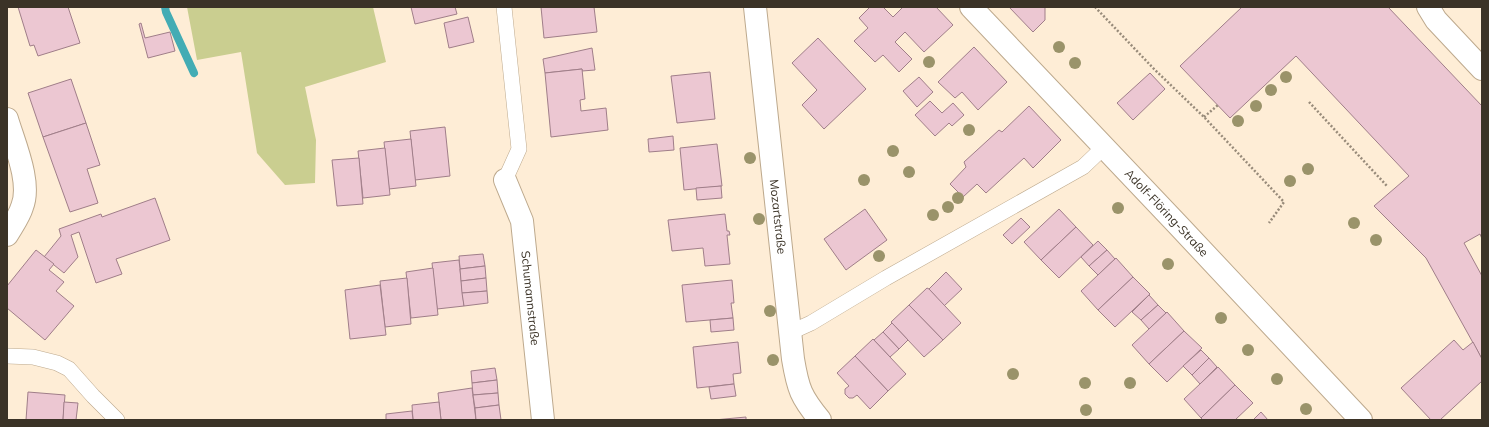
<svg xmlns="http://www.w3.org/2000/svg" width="1489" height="427" viewBox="0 0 1489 427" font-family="Mulish,sans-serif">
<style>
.green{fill:#cace90}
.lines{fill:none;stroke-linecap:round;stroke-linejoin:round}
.stream{stroke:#43acb4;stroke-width:8}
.building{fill:#ecc7d2;stroke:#a07e89}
.lane-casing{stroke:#bda98d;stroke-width:16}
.street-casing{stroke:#bda98d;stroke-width:24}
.path{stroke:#988b7a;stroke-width:2.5;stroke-dasharray:2 2;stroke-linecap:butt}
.lane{stroke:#fff;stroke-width:15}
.street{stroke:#fff;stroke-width:22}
.tree{fill:#9a936a}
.labels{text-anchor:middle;stroke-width:3;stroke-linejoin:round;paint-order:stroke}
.street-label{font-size:12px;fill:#3b3327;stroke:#feedd6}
</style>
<rect width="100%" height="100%" fill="#feedd6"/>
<path class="green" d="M 187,7 L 373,7 L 386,62 L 305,87 L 316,140 L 315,183 L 285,185 L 257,153 L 241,52 L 197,60 Z"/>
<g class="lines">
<path class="stream" d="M 165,7 L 166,12 L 194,73"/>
</g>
<g class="building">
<path d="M 18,7 L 68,7 L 80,43 L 38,56 L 34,45 L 30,46 Z"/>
<path d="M 411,7 L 455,7 L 457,14 L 415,24 Z"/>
<path d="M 541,7 L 594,7 L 597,32 L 544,38 Z"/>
<path d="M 870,7 L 883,7 L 893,17 L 903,7 L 936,7 L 953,25 L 924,52 L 905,32 L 895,42 L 912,59 L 899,72 L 883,55 L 875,62 L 854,41 L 868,28 L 859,18 Z"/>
<path d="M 1009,7 L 1044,7 L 1045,8 L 1045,20 L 1033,32 Z"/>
<path d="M 1242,7 L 1388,7 L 1482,106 L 1482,239 L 1480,234 L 1464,243 L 1482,276 L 1482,359 L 1426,258 L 1374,206 L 1409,176 L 1296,56 L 1230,118 L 1180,66 Z"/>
<path d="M 468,17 L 474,42 L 449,48 L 444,23 Z"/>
<path d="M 141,23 L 145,38 L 170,32 L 175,51 L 148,58 L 139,24 Z"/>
<path d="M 818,38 L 866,89 L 824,129 L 802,105 L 817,90 L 792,63 Z"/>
<path d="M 974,47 L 1007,82 L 978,110 L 962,92 L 955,98 L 938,82 Z"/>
<path d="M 592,48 L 595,70 L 582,71 L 582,69 L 545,73 L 543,59 Z"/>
<path d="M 582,69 L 585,99 L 580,100 L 581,111 L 606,108 L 608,130 L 551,137 L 545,73 Z"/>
<path d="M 710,72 L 715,119 L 677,123 L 671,76 Z"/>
<path d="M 1150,73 L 1165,89 L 1133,120 L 1117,103 Z"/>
<path d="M 919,77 L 933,92 L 917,107 L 903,91 Z"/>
<path d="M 71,79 L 86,123 L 43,137 L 28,93 Z"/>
<path d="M 930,101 L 942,113 L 953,103 L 964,115 L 952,126 L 949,123 L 935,136 L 915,115 Z"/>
<path d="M 1029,106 L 1061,140 L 1033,168 L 1024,158 L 986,193 L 977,184 L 963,197 L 950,184 L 966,167 L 964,162 L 999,130 L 1002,132 Z"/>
<path d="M 86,123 L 100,165 L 87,169 L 98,203 L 70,212 L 43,137 Z"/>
<path d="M 445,127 L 450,176 L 415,180 L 410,131 Z"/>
<path d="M 673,136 L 674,150 L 649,152 L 648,139 Z"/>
<path d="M 411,139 L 416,186 L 389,189 L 384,142 Z"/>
<path d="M 717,144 L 722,186 L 684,190 L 680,148 Z"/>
<path d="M 385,148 L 390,195 L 363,198 L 358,151 Z"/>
<path d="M 359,158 L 363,204 L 337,206 L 332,160 Z"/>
<path d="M 721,186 L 722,198 L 697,200 L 696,188 Z"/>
<path d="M 155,198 L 170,240 L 116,259 L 122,274 L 96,283 L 79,232 L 71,235 L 78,257 L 64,273 L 44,257 L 61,236 L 59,229 L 101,214 L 102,217 Z"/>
<path d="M 865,209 L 887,240 L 846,270 L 824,239 Z"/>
<path d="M 1059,209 L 1076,227 L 1041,260 L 1024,242 Z"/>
<path d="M 725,214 L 727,231 L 729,231 L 730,235 L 727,235 L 730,264 L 705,266 L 703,248 L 672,251 L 668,220 Z"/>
<path d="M 1021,218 L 1030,227 L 1012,244 L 1003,235 Z"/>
<path d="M 1076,227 L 1093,245 L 1059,278 L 1041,260 Z"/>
<path d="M 1098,241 L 1107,250 L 1089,266 L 1081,257 Z"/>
<path d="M 36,250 L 54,264 L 49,270 L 64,282 L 56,291 L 74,306 L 45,340 L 7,308 L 7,286 Z"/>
<path d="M 1107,250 L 1115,259 L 1098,275 L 1089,266 Z"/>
<path d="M 483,254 L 485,266 L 460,269 L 459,256 Z"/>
<path d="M 1116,258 L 1133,277 L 1098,310 L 1081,291 Z"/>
<path d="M 459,260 L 464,306 L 437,309 L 432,263 Z"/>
<path d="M 485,266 L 486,278 L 461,281 L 460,269 Z"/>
<path d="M 433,268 L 438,315 L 411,318 L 406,272 Z"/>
<path d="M 946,272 L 962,289 L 944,306 L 929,289 Z"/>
<path d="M 1133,277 L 1150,294 L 1115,327 L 1098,310 Z"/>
<path d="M 407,278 L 411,324 L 385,327 L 380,281 Z"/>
<path d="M 486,278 L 487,291 L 462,293 L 461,281 Z"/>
<path d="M 732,280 L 734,303 L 731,303 L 733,318 L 686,322 L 682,285 Z"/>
<path d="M 380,285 L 386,335 L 350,339 L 345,290 Z"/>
<path d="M 927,288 L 929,289 L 961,323 L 943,340 L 909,305 Z"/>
<path d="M 487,291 L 488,303 L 464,306 L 462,293 Z"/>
<path d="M 1149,295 L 1158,305 L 1141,320 L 1132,312 Z"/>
<path d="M 909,305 L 943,340 L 924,357 L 891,322 Z"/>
<path d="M 1158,305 L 1166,313 L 1149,329 L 1141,320 Z"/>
<path d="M 1167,312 L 1184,331 L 1149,364 L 1132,345 Z"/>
<path d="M 733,318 L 734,330 L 711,332 L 710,320 Z"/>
<path d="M 892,323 L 908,340 L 899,349 L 883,332 Z"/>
<path d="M 1184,331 L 1202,348 L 1167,382 L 1149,364 Z"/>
<path d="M 883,332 L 899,349 L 890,357 L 874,340 Z"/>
<path d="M 873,339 L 906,374 L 888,391 L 855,356 Z"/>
<path d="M 1454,340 L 1463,350 L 1473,342 L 1482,359 L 1482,381 L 1440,420 L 1431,420 L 1401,388 Z"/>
<path d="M 738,342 L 741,373 L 733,374 L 734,384 L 697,388 L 693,347 Z"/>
<path d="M 1201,350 L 1209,358 L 1192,375 L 1183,366 Z"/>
<path d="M 855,356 L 888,391 L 870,409 L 857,395 L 853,398 L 849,398 L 845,394 L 845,389 L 849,386 L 837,373 Z"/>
<path d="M 1209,358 L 1217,367 L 1200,384 L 1192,375 Z"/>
<path d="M 1218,367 L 1235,385 L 1201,418 L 1184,399 Z"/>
<path d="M 495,368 L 497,380 L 472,383 L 471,371 Z"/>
<path d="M 497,380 L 498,393 L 473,395 L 472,383 Z"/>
<path d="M 734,384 L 736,396 L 711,399 L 709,387 Z"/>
<path d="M 1235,385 L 1253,403 L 1235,420 L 1203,420 L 1201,418 Z"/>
<path d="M 472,388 L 476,420 L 441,420 L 438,393 Z"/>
<path d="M 28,392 L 65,395 L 63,420 L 26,420 Z"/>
<path d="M 498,393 L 499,405 L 475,408 L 473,395 Z"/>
<path d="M 64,402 L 78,403 L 76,420 L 63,420 Z"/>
<path d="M 439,402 L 441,420 L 413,420 L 412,405 Z"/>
<path d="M 499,405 L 501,420 L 476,420 L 475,408 Z"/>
<path d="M 412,411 L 413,420 L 386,420 L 386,414 Z"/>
<path d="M 1261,412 L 1268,420 L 1253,420 Z"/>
<path d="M 746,417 L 746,420 L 714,420 Z"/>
</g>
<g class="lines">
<g class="lane-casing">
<g id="lane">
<path d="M 504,7 L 519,149 L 505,180"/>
<path d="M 789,333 L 811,323 L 886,278 L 1083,167 L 1104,147"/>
<path d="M 7,356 L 33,357 L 57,363 L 69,369 L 93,396 L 117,420"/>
</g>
</g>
<g class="street-casing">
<g id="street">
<path id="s1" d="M 755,7 L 793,359 C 798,389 801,397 820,420"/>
<path id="s2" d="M 971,7 L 1178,225 L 1361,420"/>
<path d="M 1428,7 L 1436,20 L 1482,69"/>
<path d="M 7,119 C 14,143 32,183 22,207 C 19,217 12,226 7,235"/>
<path id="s3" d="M 505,180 L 522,221 L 543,420"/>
</g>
</g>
<g class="path">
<path d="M 1095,7 L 1154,69 L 1204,117 L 1284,202 L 1269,223"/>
<path d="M 1309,102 L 1387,186"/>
<path d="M 1204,117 L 1218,105"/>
</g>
<use href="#lane" class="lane"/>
<use href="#street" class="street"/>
</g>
<g class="tree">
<circle cx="1059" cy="47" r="6"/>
<circle cx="929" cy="62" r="6"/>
<circle cx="1075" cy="63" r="6"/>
<circle cx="1286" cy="77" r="6"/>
<circle cx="1271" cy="90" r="6"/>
<circle cx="1256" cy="106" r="6"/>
<circle cx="1238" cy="121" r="6"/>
<circle cx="969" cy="130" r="6"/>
<circle cx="893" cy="151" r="6"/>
<circle cx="750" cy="158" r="6"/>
<circle cx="1308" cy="169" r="6"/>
<circle cx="909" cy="172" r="6"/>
<circle cx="864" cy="180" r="6"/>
<circle cx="1290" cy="181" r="6"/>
<circle cx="958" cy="198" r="6"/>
<circle cx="948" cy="207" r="6"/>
<circle cx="1118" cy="208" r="6"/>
<circle cx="933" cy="215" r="6"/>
<circle cx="759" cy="219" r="6"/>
<circle cx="1354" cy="223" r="6"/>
<circle cx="1376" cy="240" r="6"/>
<circle cx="879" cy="256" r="6"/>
<circle cx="1168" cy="264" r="6"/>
<circle cx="770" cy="311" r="6"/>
<circle cx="1221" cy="318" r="6"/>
<circle cx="1248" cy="350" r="6"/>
<circle cx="773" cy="360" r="6"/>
<circle cx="1013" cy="374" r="6"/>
<circle cx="1277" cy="379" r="6"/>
<circle cx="1085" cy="383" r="6"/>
<circle cx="1130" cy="383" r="6"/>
<circle cx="1306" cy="409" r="6"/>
<circle cx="1086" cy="410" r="6"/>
</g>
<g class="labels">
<g class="street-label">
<text dy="4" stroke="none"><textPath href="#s2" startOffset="284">Adolf-Flöring-Straße</textPath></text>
<text dy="4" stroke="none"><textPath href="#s1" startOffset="211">Mozartstraße</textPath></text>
<text dy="4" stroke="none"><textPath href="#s3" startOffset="122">Schumannstraße</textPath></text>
</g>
</g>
<rect width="1489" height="427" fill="none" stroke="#3b3327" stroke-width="16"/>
</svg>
